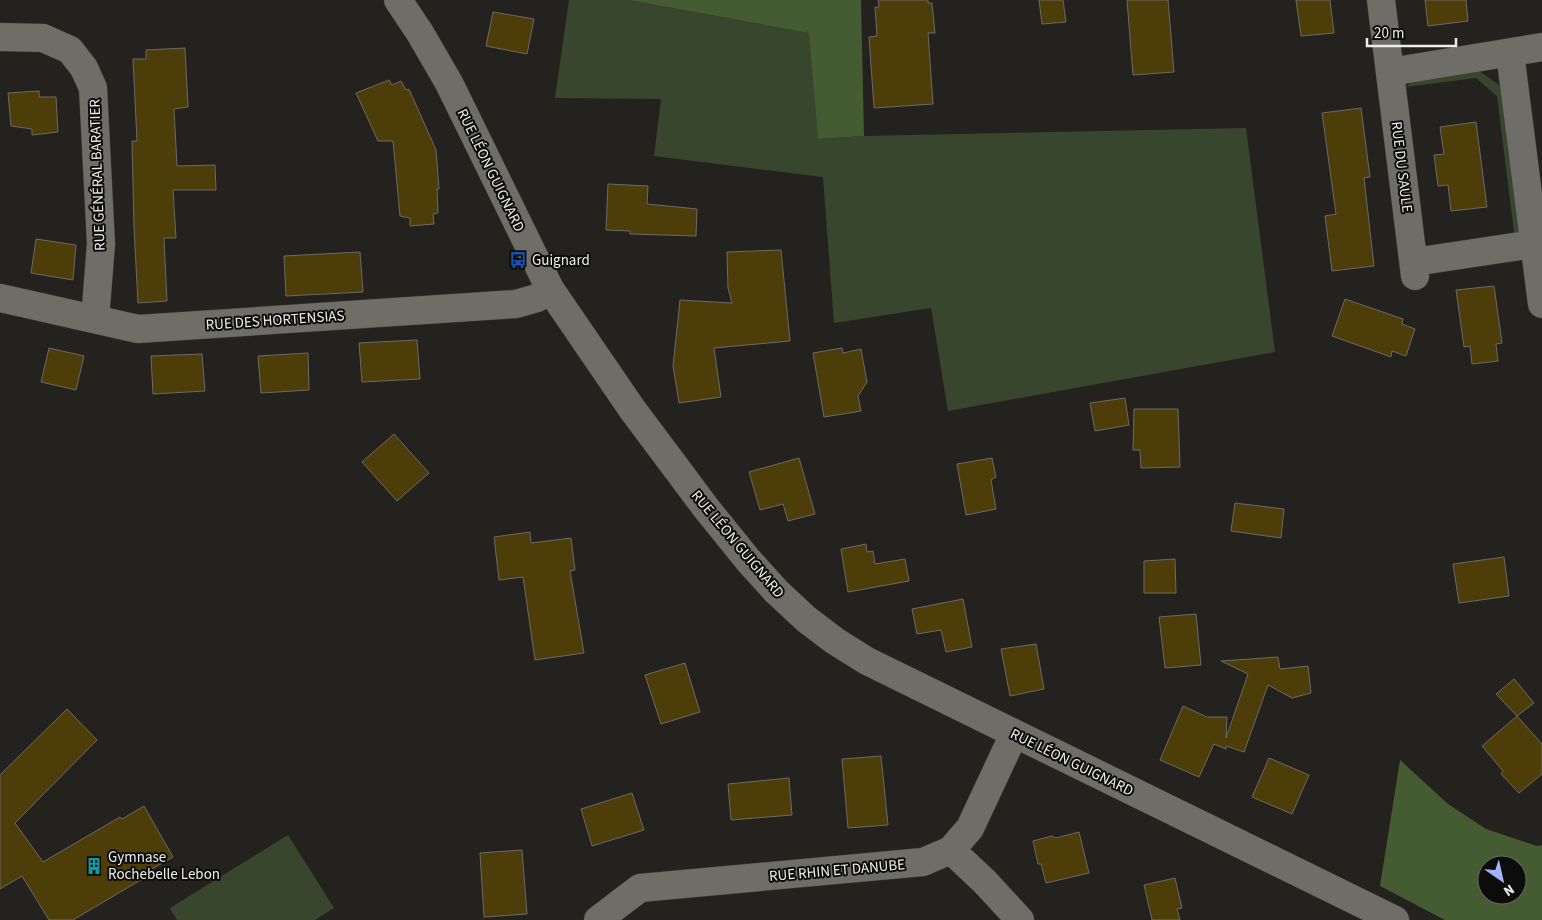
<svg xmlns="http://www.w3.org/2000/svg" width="1542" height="920" viewBox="0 0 1542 920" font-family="'Source Sans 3',sans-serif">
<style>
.green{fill:#39462e}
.forest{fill:#455b31;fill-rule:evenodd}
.building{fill:#4d3d08;stroke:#6c6a66}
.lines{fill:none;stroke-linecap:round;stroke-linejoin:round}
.street-casing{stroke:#3e3e3a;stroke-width:29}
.street{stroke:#6e6d68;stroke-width:28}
.labels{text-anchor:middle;stroke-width:4;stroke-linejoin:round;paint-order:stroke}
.street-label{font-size:15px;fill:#ededea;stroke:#0c0c0a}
.poi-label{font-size:15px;fill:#ededea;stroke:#0c0c0a;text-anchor:start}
</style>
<rect width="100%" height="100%" fill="#24221f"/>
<g class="green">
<path d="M 569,0 L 628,0 L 810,33 L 818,139 L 864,136 L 1246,128 L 1275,352 L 948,411 L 931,308 L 834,323 L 823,177 L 654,156 L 661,99 L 555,98 Z"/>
<path d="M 1476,69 L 1498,84 L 1502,90 L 1523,236 L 1515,240 L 1497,96 L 1476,78 L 1406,87 L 1414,80 Z"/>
<path d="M 288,835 L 334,908 L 315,920 L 177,920 L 170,908 Z"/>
</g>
<g class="forest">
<path d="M 628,0 L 861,0 L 864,136 L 818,139 L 809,33 Z"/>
<path d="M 1400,760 L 1448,804 L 1486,829 L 1537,846 L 1542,845 L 1542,920 L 1445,920 L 1380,886 ZM 1487,865 L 1517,865 L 1517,895 L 1487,895 Z"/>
</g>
<g class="building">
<path d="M 878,0 L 928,0 L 928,3 L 932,3 L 935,33 L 928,33 L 933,104 L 874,108 L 869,37 L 877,36 L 875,7 L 879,7 Z"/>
<path d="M 1039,0 L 1063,0 L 1066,22 L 1042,24 Z"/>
<path d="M 1127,0 L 1168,0 L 1174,72 L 1133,75 Z"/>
<path d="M 1296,0 L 1330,0 L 1334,33 L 1301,36 Z"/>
<path d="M 1425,0 L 1466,0 L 1468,21 L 1428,26 Z"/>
<path d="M 493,12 L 534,19 L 527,54 L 486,46 Z"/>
<path d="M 185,48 L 188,107 L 174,109 L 177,166 L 215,165 L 216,190 L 173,190 L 176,238 L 164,238 L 167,301 L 138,303 L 134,228 L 132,141 L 137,141 L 133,59 L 146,59 L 146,50 Z"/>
<path d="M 389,80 L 392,85 L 401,81 L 406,90 L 409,89 L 436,150 L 439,189 L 437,189 L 438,213 L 433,214 L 434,224 L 410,226 L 410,218 L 400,216 L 393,141 L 378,141 L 356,93 Z"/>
<path d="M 39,91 L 39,97 L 56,97 L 58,132 L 32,135 L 32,129 L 11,126 L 8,93 Z"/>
<path d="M 1361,108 L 1370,177 L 1364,178 L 1374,266 L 1332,271 L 1325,216 L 1336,214 L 1322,113 Z"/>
<path d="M 1476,122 L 1487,207 L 1451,211 L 1448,185 L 1438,186 L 1434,155 L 1444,154 L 1440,127 Z"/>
<path d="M 608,184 L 648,186 L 647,204 L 697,209 L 696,236 L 630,234 L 630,231 L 606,230 Z"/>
<path d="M 36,239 L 76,245 L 73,280 L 31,273 Z"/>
<path d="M 781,250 L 790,341 L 714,348 L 721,397 L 679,403 L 673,366 L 680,300 L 732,303 L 728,288 L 727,252 Z"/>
<path d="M 360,252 L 363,292 L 286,296 L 284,256 Z"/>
<path d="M 1494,286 L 1502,343 L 1496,344 L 1498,361 L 1472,364 L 1470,346 L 1464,347 L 1456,290 Z"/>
<path d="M 1345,299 L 1403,319 L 1402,324 L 1415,329 L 1406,356 L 1392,351 L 1391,357 L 1332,336 Z"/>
<path d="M 417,340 L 420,379 L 362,382 L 359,343 Z"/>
<path d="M 49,348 L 84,356 L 76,390 L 41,382 Z"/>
<path d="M 842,348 L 843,353 L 861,349 L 867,382 L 858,396 L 861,411 L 824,417 L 813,353 Z"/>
<path d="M 308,353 L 309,390 L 261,393 L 258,356 Z"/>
<path d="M 202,354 L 205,391 L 153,394 L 151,356 Z"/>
<path d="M 1125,398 L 1129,425 L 1095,431 L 1090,403 Z"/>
<path d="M 1134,409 L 1178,409 L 1180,467 L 1141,468 L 1140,450 L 1133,450 Z"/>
<path d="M 394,434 L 429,473 L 397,501 L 362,462 Z"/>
<path d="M 799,458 L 815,514 L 788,521 L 783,504 L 760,510 L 749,472 Z"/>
<path d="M 992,458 L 996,477 L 991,480 L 996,509 L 966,515 L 957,464 Z"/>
<path d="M 1235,503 L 1284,509 L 1281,538 L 1231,531 Z"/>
<path d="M 530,532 L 531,543 L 571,538 L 575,570 L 570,571 L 584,653 L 535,660 L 523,577 L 499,580 L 494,537 Z"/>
<path d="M 866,544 L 867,552 L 873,551 L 875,564 L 905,559 L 909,581 L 848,592 L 841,549 Z"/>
<path d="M 1504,557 L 1509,596 L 1459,603 L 1453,564 Z"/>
<path d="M 1175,559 L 1176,593 L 1144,593 L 1144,561 Z"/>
<path d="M 963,599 L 972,647 L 946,652 L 941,630 L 917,634 L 912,609 Z"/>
<path d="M 1196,614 L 1201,665 L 1165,668 L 1159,617 Z"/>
<path d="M 1036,644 L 1044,689 L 1010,696 L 1001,649 Z"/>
<path d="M 1278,657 L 1280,669 L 1308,666 L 1311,693 L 1292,698 L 1268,685 L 1244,752 L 1226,746 L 1226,749 L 1214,744 L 1199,777 L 1160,760 L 1183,706 L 1207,717 L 1227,717 L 1226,738 L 1248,674 L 1221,661 Z"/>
<path d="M 685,663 L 700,712 L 661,724 L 645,675 Z"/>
<path d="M 1514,679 L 1534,703 L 1517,716 L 1496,694 Z"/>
<path d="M 67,709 L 97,740 L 15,823 L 43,862 L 120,817 L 122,819 L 144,806 L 173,857 L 152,869 L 154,872 L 73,920 L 49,920 L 22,876 L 0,889 L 0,775 Z"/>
<path d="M 1517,716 L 1542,744 L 1542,774 L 1519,793 L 1501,774 L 1503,771 L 1482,746 Z"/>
<path d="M 881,756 L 888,825 L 848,828 L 842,759 Z"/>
<path d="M 1269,758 L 1309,775 L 1292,814 L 1252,797 Z"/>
<path d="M 789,778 L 792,815 L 731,820 L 728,784 Z"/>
<path d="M 632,793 L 644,830 L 592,846 L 581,809 Z"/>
<path d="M 1079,832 L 1089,873 L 1046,883 L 1041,864 L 1038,864 L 1033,841 L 1052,836 L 1056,838 Z"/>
<path d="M 522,850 L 527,914 L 484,917 L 480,853 Z"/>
<path d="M 1175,878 L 1182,908 L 1177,909 L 1180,920 L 1152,920 L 1144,885 Z"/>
</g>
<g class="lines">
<g class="street-casing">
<g id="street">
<path d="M 398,0 L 420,33 L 449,83 L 550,289 L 632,409 L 706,508 L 748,560 L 776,591 L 806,619 L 835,641 L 867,661 L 1395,920"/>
<path d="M 1381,0 L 1415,276"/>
<path d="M 0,37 L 43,38 L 70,50 L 84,68 L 93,88 L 101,244 L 95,319"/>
<path d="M 1510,53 L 1542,304"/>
<path d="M 1390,72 L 1542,47"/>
<path d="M 1414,262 L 1534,244"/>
<path d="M 0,298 L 138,329 L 516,304 L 537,298 L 550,289"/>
<path d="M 951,850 L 985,882 L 1020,920"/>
<path d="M 598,920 L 640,888 L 923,862 L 951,850 L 970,828 L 1014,734"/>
</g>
</g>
<use href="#street" class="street"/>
</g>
<defs>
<g id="bus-bare" transform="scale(1.35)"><path d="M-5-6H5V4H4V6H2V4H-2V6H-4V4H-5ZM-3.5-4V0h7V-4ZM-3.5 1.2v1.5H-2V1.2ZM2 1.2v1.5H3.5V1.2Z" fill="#1a4fb4" stroke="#0c0c0a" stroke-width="2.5" paint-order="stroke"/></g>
<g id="building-bare" transform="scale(1.35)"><path d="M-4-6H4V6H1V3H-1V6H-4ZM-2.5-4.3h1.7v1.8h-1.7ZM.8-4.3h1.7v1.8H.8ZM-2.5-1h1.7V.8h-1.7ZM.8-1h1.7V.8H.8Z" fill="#0f9aa8" stroke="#0c0c0a" stroke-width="2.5" paint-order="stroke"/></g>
</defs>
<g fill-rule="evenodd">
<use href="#bus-bare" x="518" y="260"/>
<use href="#building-bare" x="94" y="866"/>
</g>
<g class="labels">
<g class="street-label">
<text transform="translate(1402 167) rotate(83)" y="5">RUE DU SAULE</text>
<text transform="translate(491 170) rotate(64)" y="5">RUE LÉON GUIGNARD</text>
<text transform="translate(97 175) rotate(-92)" y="5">RUE GÉNÉRAL BARATIER</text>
<text transform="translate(275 320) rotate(-4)" y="5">RUE DES HORTENSIAS</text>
<text transform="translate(738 544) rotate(50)" y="5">RUE LÉON GUIGNARD</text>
<text transform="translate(1072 762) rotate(26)" y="5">RUE LÉON GUIGNARD</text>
<text transform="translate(837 870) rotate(-5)" y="5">RUE RHIN ET DANUBE</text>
</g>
<g class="poi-label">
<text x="532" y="265">Guignard</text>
<text x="108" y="862">Gymnase<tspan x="108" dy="17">Rochebelle Lebon</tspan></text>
</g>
</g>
<g transform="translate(1502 880) rotate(146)"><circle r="24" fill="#0c0c0a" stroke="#666664"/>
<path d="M0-4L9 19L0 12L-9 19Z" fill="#a3b2fd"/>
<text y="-8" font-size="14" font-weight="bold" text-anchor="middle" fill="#ededea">N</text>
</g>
<path d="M1367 38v8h89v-8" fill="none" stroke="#ededea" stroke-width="2.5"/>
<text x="1374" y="38" font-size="15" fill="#ededea" stroke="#0c0c0a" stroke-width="4" paint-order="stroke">20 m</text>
</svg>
